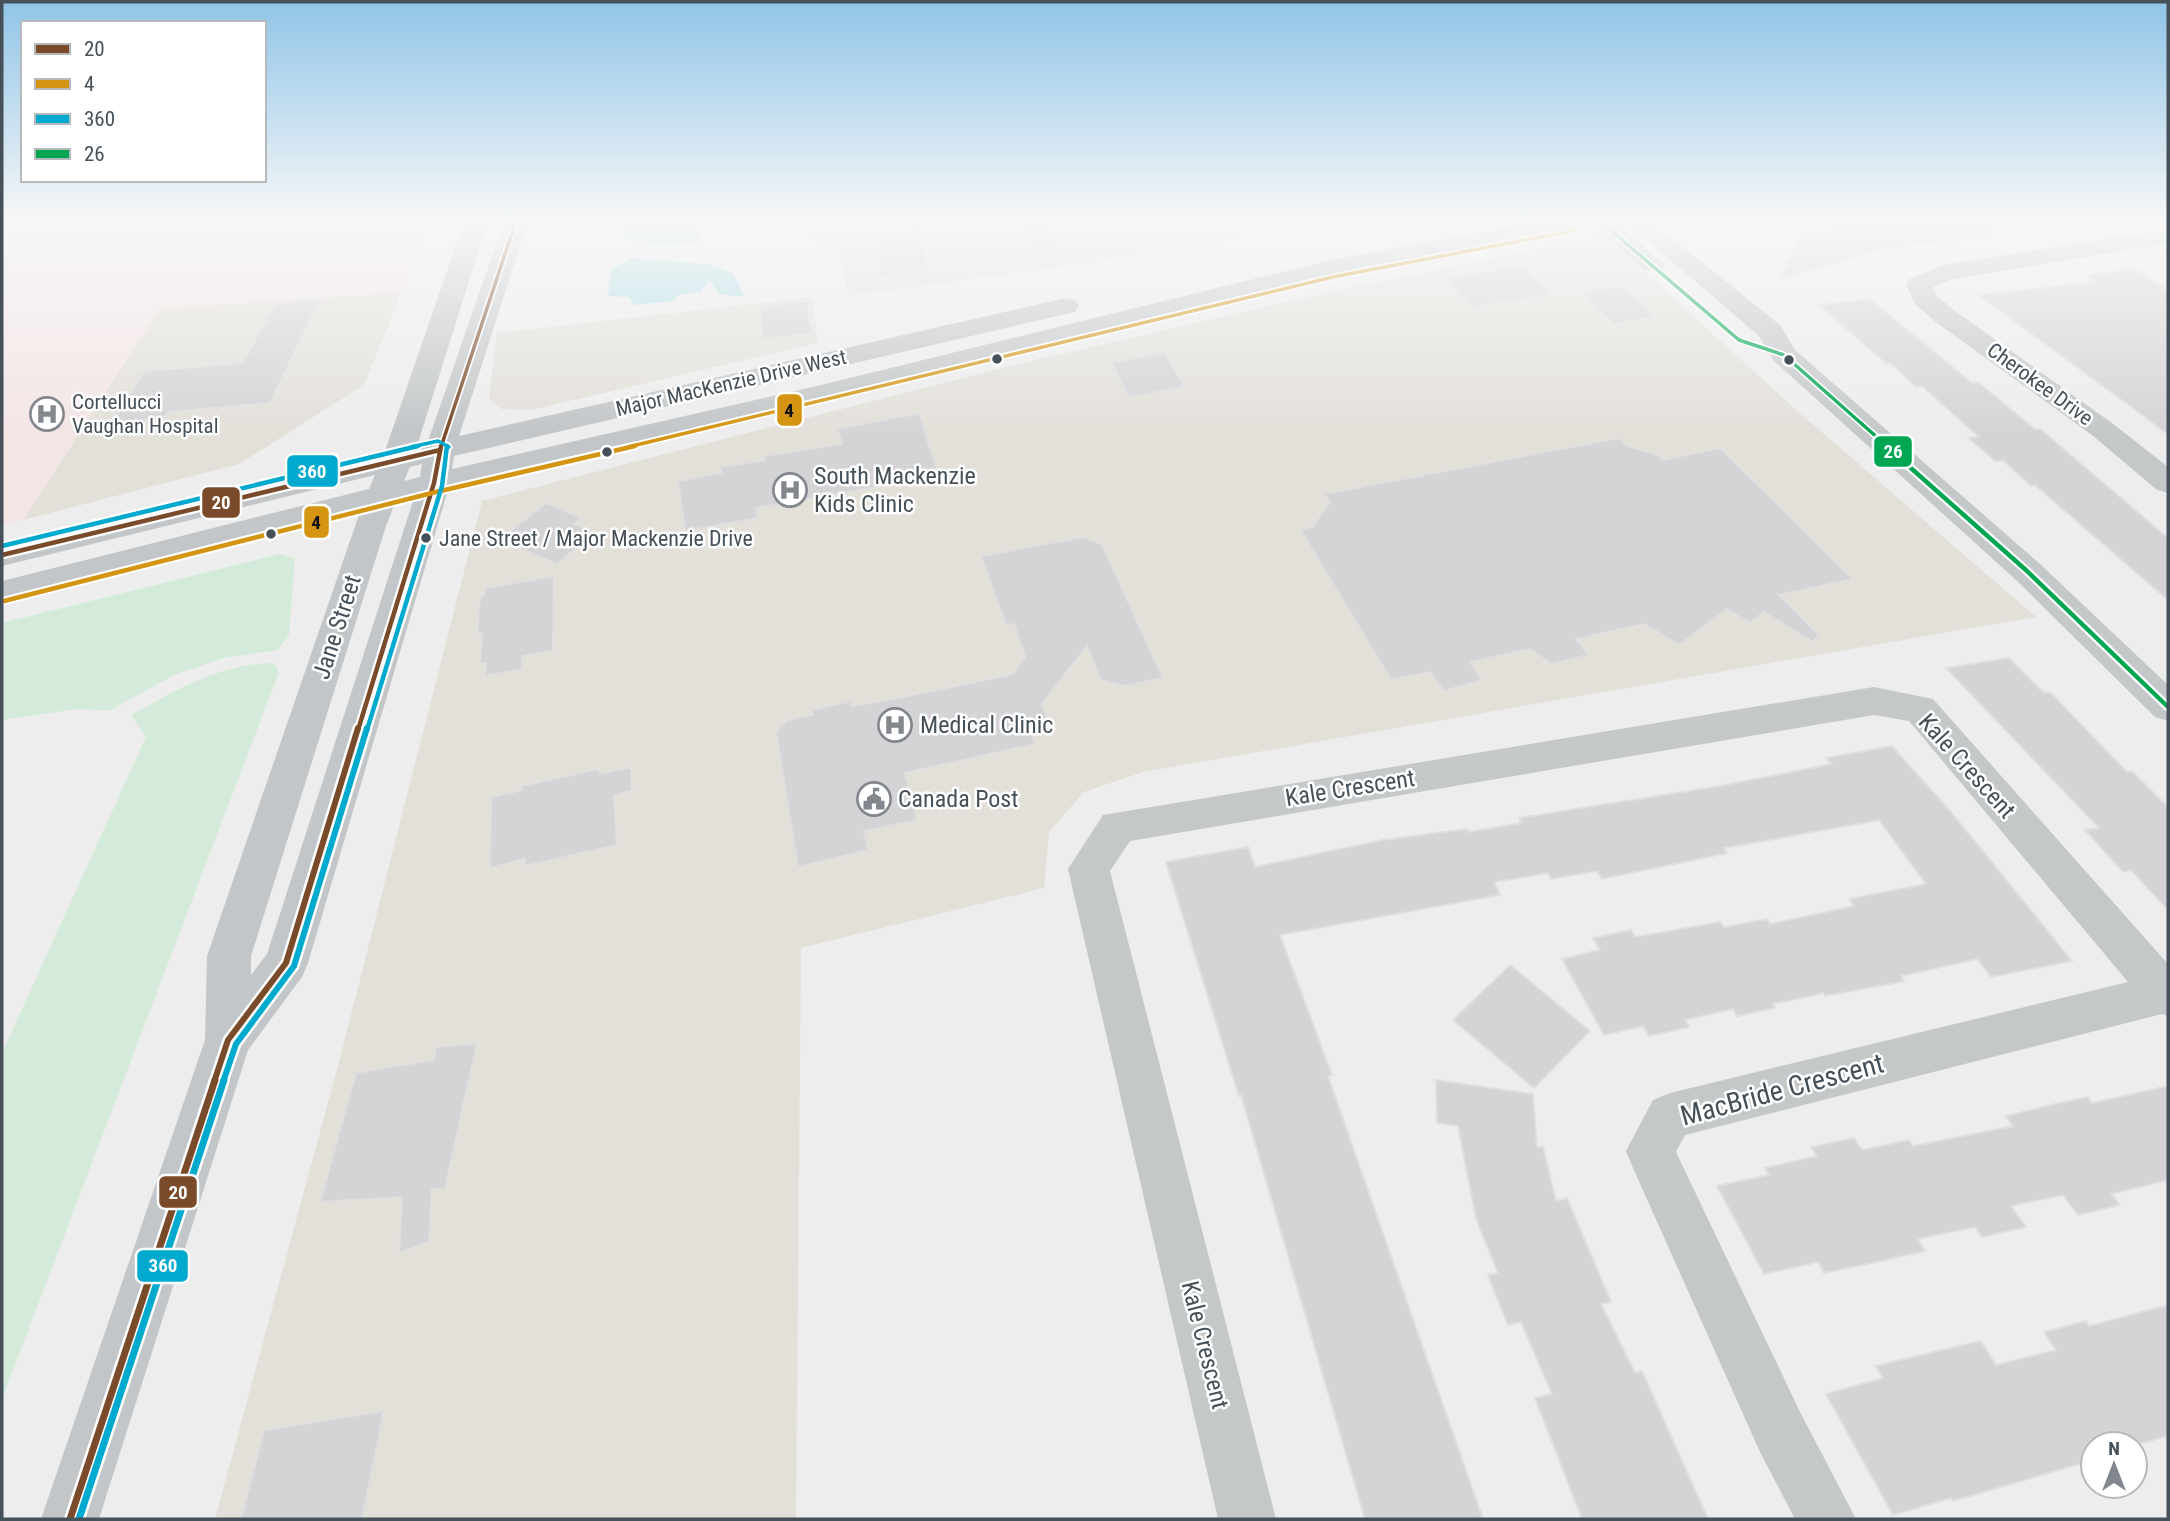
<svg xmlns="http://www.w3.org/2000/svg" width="2170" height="1521" viewBox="0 0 2170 1521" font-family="'Roboto Condensed',sans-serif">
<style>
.commercial{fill:#e3e0da}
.medical{fill:#f4e5e5}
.green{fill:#d4ebdb}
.water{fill:#acdde5}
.building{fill:#d4d4d6;stroke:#dfdfe0;stroke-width:2}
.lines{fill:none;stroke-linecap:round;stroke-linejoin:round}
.minor{fill:#c5c8c9;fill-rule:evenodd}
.major{fill:#c3c6c8;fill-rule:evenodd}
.bus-1-far3-casing{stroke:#fff;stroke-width:7}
.bus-1-far2-casing{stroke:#fff;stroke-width:9}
.bus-1-far1-casing{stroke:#fff;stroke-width:11}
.bus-1-casing{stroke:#fff;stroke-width:12}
.bus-2-far1-casing{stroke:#fff;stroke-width:7}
.bus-2-casing{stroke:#fff;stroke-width:9}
.bus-3-far3-casing{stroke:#fff;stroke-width:7}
.bus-3-far2-casing{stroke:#fff;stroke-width:9}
.bus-3-far1-casing{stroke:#fff;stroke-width:11}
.bus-3-casing{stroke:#fff;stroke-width:12}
.bus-4-far1-casing{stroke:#fff;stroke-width:7}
.bus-4-casing{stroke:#fff;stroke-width:9}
.bus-1-far3{stroke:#7a4b2a;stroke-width:3.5}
.bus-1-far2{stroke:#7a4b2a;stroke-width:4.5}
.bus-1-far1{stroke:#7a4b2a;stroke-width:6}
.bus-1{stroke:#7a4b2a;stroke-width:7}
.bus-2-far1{stroke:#d49512;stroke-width:3.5}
.bus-2{stroke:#d49512;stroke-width:4.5}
.bus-3-far3{stroke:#00a9ce;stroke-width:3.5}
.bus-3-far2{stroke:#00a9ce;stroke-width:4.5}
.bus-3-far1{stroke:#00a9ce;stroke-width:6}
.bus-3{stroke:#00a9ce;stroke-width:7}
.bus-4-far1{stroke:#00a651;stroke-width:3.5}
.bus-4{stroke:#00a651;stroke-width:4.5}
.bus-dot{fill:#465058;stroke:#fff;stroke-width:2.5}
.labels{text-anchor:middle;stroke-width:5;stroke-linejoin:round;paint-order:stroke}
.far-street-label{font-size:21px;fill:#465058;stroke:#fff}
.far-poi-label{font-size:21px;fill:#465058;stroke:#fff;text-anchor:start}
.bus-label{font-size:22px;fill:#465058;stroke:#fff;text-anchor:start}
.poi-label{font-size:24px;fill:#465058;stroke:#fff;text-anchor:start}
.street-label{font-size:24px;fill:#465058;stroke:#fff}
.near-street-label{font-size:28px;fill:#465058;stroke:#fff}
.line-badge{stroke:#fff;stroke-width:2.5}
.badge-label{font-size:19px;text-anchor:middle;font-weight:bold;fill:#fff}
.pale-badge-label{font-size:19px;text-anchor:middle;font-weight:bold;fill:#111}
</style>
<rect width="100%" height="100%" fill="#eeeded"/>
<g class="commercial">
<path d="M 776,221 L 1158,221 L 1180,250 L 848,296 L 838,248 Z"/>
<path d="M 1603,235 L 1802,415 L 2036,617 L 1143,772 L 1084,792 L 1049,832 L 1044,888 L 801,948 L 796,1519 L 215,1519 L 339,1062 L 482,501 L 998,369 L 1289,301 Z"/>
<path d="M 402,292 L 364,385 L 239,464 L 23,520 L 160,308 Z"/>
<path d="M 812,297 L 818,343 L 531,410 L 501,409 L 489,399 L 497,333 Z"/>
</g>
<path class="medical" d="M 2,221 L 433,221 L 402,292 L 160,309 L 23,520 L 2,525 Z"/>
<g class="green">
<path d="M 1158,221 L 1322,221 L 1180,250 Z"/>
<path d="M 280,554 L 295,558 L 289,635 L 278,650 L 223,658 L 174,675 L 109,711 L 78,709 L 2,720 L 2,623 Z"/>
<path d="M 274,663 L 279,672 L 2,1399 L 2,1053 L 146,737 L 131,715 C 177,690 221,663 274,663 Z"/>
</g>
<g class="water">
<path d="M 626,221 L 689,221 L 698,225 L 700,242 L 658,245 L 625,237 Z"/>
<path d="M 632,258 L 709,264 L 733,273 L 745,297 L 719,294 L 710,280 L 700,292 L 678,295 L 673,301 L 634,305 L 629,297 L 608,296 L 611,270 Z"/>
</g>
<g class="building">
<path d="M 1022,221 L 1052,221 L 1060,248 L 1030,250 Z"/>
<path d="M 1848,221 L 1991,221 L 1992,234 L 1881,250 L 1780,279 L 1801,233 Z"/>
<path d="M 911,226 L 922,227 L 928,272 L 880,276 L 876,231 Z"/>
<path d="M 1521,266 L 1551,294 L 1472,307 L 1444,278 Z"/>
<path d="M 2136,269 L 2168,291 L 2168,434 L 1979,295 L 2096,282 L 2086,275 Z"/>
<path d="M 1622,286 L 1656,317 L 1614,324 L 1581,292 Z"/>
<path d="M 1870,299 L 1972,383 L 1978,382 L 2036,430 L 2040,429 L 2168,538 L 2168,600 L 2035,485 L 2031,486 L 2003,460 L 1995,461 L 1969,438 L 1979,437 L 1922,386 L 1916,387 L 1890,363 L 1887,364 L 1819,305 Z"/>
<path d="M 320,300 L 270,403 L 168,412 L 164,418 L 112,423 L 144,371 L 243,363 L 275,303 Z"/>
<path d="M 807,301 L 812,333 L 763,339 L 759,307 Z"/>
<path d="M 1165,353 L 1185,387 L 1129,397 L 1111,362 Z"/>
<path d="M 919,413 L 939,476 L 756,508 L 758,518 L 685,531 L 678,481 L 721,473 L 720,467 L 765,460 L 764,456 L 842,444 L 837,429 Z"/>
<path d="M 1619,438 L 1627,446 L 1659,455 L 1663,460 L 1720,448 L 1853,579 L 1779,595 L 1819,635 L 1813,642 L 1764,612 L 1750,623 L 1727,609 L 1679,645 L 1645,624 L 1576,639 L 1589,655 L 1551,664 L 1530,649 L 1470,662 L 1482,680 L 1444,691 L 1430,672 L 1391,680 L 1300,529 L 1312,527 L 1330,502 L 1324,494 Z"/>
<path d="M 546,503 L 581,518 L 574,524 L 595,533 L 557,564 L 500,539 Z"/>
<path d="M 1083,537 L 1102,544 L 1163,678 L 1124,686 L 1101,680 L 1087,646 L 1042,704 L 1050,726 L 1031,730 L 1035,744 L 905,773 L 917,820 L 864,831 L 868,850 L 798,867 L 776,732 L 788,720 L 813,715 L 812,710 L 851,701 L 852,706 L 888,700 L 1013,674 L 1025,657 L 1014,624 L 1006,625 L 981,556 Z"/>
<path d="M 554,576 L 553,651 L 522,656 L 522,669 L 485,676 L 486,663 L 480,664 L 482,633 L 477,633 L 480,597 L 484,596 L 485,588 Z"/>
<path d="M 2009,658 L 2044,693 L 2050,692 L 2127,772 L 2132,771 L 2168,807 L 2168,910 L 2131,870 L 2123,872 L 2085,830 L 2099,828 L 1946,668 Z"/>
<path d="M 1892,746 L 1951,812 L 2072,961 L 1991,977 L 1977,959 L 1901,976 L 1904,981 L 1869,988 L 1825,996 L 1823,993 L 1773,1004 L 1775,1008 L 1737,1016 L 1733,1009 L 1685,1020 L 1689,1027 L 1649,1036 L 1643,1026 L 1604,1035 L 1562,959 L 1600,950 L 1593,938 L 1631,930 L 1635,937 L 1720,922 L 1724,927 L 1767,919 L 1770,924 L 1854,906 L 1849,899 L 1926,884 L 1879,820 L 1724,848 L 1727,853 L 1602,879 L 1597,871 L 1551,879 L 1548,873 L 1494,882 L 1500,895 L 1280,935 L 1332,1075 L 1328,1076 L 1483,1519 L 1365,1519 L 1241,1095 L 1239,1096 L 1166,862 L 1248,847 L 1255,867 L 1383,840 L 1467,829 L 1468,832 L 1521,823 L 1519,818 L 1720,786 L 1832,764 L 1826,758 Z"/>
<path d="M 631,767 L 632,791 L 614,795 L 617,845 L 525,866 L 525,859 L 490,868 L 491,797 L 522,790 L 521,786 L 599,769 L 600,774 Z"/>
<path d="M 1510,965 L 1590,1031 L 1534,1088 L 1453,1020 Z"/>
<path d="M 477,1043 L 445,1189 L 432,1189 L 429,1242 L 399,1253 L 402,1197 L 320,1202 L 356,1073 L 434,1060 L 436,1047 Z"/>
<path d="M 1436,1080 L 1533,1094 L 1537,1147 L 1543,1147 L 1556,1201 L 1567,1198 L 1611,1302 L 1601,1304 L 1635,1373 L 1642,1371 L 1708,1519 L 1582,1519 L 1535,1398 L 1552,1394 L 1521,1322 L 1508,1325 L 1488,1275 L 1498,1273 L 1476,1219 L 1458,1126 L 1437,1123 Z"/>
<path d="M 2168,1086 L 2168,1180 L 2111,1194 L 2120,1205 L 2078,1215 L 2063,1195 L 2011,1206 L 2026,1227 L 1982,1237 L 1975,1227 L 1918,1239 L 1925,1251 L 1881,1261 L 1824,1273 L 1818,1262 L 1764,1274 L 1717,1186 L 1769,1175 L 1765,1168 L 1817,1156 L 1811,1147 L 1854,1138 L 1862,1150 L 1909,1140 L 1913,1146 L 2013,1126 L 2006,1116 L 2051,1105 L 2088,1097 L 2092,1103 Z"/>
<path d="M 2168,1305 L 2168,1436 L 2135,1445 L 2093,1444 L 2093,1460 L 1953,1501 L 1951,1498 L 1893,1515 L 1826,1394 L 1883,1378 L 1875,1366 L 1981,1341 L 1996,1365 L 2056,1350 L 2044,1332 L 2086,1321 L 2089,1326 Z"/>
<path d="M 384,1411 L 362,1519 L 241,1519 L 264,1430 Z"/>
</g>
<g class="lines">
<g class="minor">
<path d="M 1588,221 L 1614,221 L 1665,265 L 1661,270 L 1643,270 Z"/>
<path d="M 1625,221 L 1651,221 L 1780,325 L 1795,350 L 2039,563 L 2168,685 L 2168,721 L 2155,717 L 2015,579 L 1774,361 L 1759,336 Z"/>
<path d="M 2168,229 L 2168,243 L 1950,280 L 1933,287 L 1936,295 L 1955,311 L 2112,423 L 2168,467 L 2168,493 L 2157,490 L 2092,435 L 1937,323 L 1915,304 L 1906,284 L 1910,279 L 1943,265 Z"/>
<path d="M 1874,687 L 1933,699 L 2168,964 L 2168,1016 L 2162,1014 L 1685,1135 L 1676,1152 L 1800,1412 L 1856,1519 L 1795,1519 L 1760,1452 L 1633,1168 L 1626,1151 L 1653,1100 L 1670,1093 L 2128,982 L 1909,721 L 1874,715 L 1130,841 L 1110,871 L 1276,1519 L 1218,1519 L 1068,869 L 1103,815 Z"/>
</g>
<path class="major" d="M 464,221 L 488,221 L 417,446 L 427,444 L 504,221 L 528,221 L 459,436 L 1066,298 L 1075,300 L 1079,306 L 1075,312 L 1066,314 L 454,456 L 452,469 L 817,386 L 1331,260 L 1539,221 L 1587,221 L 1584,226 L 1575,228 L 1331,276 L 817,404 L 448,490 L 308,963 L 302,977 L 248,1050 L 99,1519 L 41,1519 L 205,1040 L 207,956 L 360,512 L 2,605 L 2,581 L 369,489 L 375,475 L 2,566 L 2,544 L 384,454 ZM 422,464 L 420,477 L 404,481 L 410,467 ZM 414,498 L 267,954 L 251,975 L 251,956 L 386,526 L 395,503 Z"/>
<g class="bus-1-far3-casing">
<path id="bus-1-far3" d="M 441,447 L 516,221"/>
</g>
<g class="bus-1-far2-casing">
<g id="bus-1-far2">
<path d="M 2,555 L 440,450"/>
<path d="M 358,730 L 434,483 L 441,446"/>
</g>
</g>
<g class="bus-1-far1-casing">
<path id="bus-1-far1" d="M 214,1082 L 228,1040 L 286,963 L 358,728"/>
</g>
<g class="bus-1-casing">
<path id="bus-1" d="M 70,1519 L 215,1080"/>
</g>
<g class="bus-2-far1-casing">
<path id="bus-2-far1" d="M 628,447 L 1333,277 L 1577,230"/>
</g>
<g class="bus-2-casing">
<path id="bus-2" d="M 4,601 L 436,492 L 635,446"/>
</g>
<g class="bus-3-far3-casing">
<path id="bus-3-far3" d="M 411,447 L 438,441 L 449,447"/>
</g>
<g class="bus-3-far2-casing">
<g id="bus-3-far2">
<path d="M 2,546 L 418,446"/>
<path d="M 367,730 L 442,486 L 447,446"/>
</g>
</g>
<g class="bus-3-far1-casing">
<path id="bus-3-far1" d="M 223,1082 L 236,1044 L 294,966 L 367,728"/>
</g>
<g class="bus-3-casing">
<path id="bus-3" d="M 79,1519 L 224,1080"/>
</g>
<g class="bus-4-far1-casing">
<path id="bus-4-far1" d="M 1600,221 L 1739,340 L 1784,355 L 1888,447"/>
</g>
<g class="bus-4-casing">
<path id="bus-4" d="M 1886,446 L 2027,571 L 2168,707"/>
</g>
<use href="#bus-1-far3" class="bus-1-far3"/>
<use href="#bus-1-far2" class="bus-1-far2"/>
<use href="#bus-1-far1" class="bus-1-far1"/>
<use href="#bus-1" class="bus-1"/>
<use href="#bus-2-far1" class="bus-2-far1"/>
<use href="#bus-2" class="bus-2"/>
<use href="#bus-3-far3" class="bus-3-far3"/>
<use href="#bus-3-far2" class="bus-3-far2"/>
<use href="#bus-3-far1" class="bus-3-far1"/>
<use href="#bus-3" class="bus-3"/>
<use href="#bus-4-far1" class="bus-4-far1"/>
<use href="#bus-4" class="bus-4"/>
</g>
<linearGradient id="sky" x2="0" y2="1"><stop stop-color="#90c4e7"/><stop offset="0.51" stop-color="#f7f7f7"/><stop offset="1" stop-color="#f7f7f7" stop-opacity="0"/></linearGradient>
<rect width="2170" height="433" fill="url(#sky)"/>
<defs>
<g id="hospital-ring" transform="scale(1.75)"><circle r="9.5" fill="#fff" stroke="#81878c" stroke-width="1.5"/><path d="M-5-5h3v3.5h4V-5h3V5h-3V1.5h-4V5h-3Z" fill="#81878c"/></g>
<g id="civic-ring" transform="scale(1.75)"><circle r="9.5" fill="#fff" stroke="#81878c" stroke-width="1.5"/><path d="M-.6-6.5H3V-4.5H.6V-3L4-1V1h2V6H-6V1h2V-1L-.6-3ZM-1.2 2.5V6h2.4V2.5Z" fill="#81878c"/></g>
</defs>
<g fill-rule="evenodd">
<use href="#hospital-ring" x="47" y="414"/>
<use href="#hospital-ring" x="790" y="490"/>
<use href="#hospital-ring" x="895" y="725"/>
<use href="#civic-ring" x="874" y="799"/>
</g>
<g class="bus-dot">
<circle cx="997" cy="359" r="6"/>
<circle cx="1789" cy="360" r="6"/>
<circle cx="607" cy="452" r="6"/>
<circle cx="271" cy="534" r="6"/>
<circle cx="426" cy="538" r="6"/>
</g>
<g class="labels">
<g class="far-street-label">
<text transform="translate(731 383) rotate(-13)" y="7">Major MacKenzie Drive West</text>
<text transform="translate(2040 384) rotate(36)" y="7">Cherokee Drive</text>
</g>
<g class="far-poi-label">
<text x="72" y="409">Cortellucci<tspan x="72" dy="24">Vaughan Hospital</tspan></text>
</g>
<g class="bus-label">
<text x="439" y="546">Jane Street / Major Mackenzie Drive</text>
</g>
<g class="poi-label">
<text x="814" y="484">South Mackenzie<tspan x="814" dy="28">Kids Clinic</tspan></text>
<text x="920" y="733">Medical Clinic</text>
<text x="898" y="807">Canada Post</text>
</g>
<g class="street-label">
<text transform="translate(337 627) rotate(-72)" y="8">Jane Street</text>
<text transform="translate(1967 766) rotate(48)" y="8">Kale Crescent</text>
<text transform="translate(1350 788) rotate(-9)" y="8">Kale Crescent</text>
<text transform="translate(1205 1345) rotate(76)" y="8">Kale Crescent</text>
</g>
<g class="near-street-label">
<text transform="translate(1782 1089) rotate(-15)" y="10">MacBride Crescent</text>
</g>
</g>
<g class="line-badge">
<rect x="776" y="393" width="27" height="34" rx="7" fill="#d49512"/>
<rect x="1873" y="435" width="40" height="33" rx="7" fill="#00a651"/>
<rect x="286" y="454" width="53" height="34" rx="7" fill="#00a9ce"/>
<rect x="201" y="486" width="40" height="33" rx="7" fill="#7a4b2a"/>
<rect x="303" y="505" width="27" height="34" rx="7" fill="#d49512"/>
<rect x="158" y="1175" width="40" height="34" rx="7" fill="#7a4b2a"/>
<rect x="136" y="1249" width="53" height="34" rx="7" fill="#00a9ce"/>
</g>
<g class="badge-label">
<text x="1893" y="458">26</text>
<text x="312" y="478">360</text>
<text x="221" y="509">20</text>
<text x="178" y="1199">20</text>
<text x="163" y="1272">360</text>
</g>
<g class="pale-badge-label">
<text x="789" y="417">4</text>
<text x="316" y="529">4</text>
</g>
<rect width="2170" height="1521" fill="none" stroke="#465058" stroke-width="7"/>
<rect x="21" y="21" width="245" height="161" fill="#ffffff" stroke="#b5b9bc" stroke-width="2"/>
<rect x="35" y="44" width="35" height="10" fill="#7a4b2a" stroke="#b5b9bc" stroke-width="2"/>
<text x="84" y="56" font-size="21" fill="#465058">20</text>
<rect x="35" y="79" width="35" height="10" fill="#d49512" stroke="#b5b9bc" stroke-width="2"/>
<text x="84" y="91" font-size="21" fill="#465058">4</text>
<rect x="35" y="114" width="35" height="10" fill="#00a9ce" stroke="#b5b9bc" stroke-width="2"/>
<text x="84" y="126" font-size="21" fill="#465058">360</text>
<rect x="35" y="149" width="35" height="10" fill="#00a651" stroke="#b5b9bc" stroke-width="2"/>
<text x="84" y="161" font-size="21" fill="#465058">26</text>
<g transform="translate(2114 1465)"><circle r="33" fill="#ffffff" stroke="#b5b9bc" stroke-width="2"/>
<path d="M0-5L12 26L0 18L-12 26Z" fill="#81878c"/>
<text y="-10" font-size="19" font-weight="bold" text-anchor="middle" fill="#465058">N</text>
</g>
</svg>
